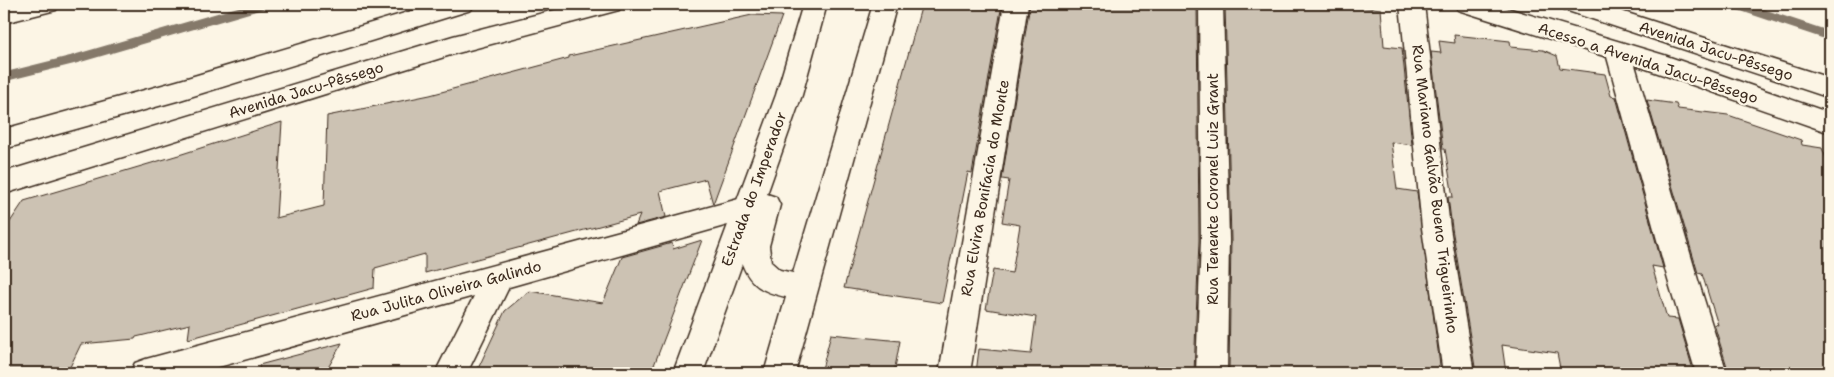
<svg xmlns="http://www.w3.org/2000/svg" width="1834" height="377" viewBox="0 0 1834 377" font-family="'Shantell Sans',sans-serif">
<style>
.lines{fill:none;stroke-linecap:round;stroke-linejoin:round}
.stream{stroke:#85796b;stroke-width:9}
.building{fill:#ccc2b3;stroke:#3b2a1e}
.minor-casing{stroke:#3b2a1e;stroke-width:3}
.major-casing{stroke:#3b2a1e;stroke-width:3}
.highway-casing{stroke:#3b2a1e;stroke-width:3}
.minor{fill:#fcf5e5;fill-rule:evenodd}
.major{fill:#fcf5e5;fill-rule:evenodd}
.highway{fill:#fcf5e5;fill-rule:evenodd}
.labels{text-anchor:middle;stroke-width:4.5;stroke-linejoin:round;paint-order:stroke}
.street-label{font-size:15px;fill:#3b2a1e;stroke:#fcf5e5}
</style>
<rect width="100%" height="100%" fill="#fcf5e5"/>
<filter id="ink" filterUnits="userSpaceOnUse"><feTurbulence type="fractalNoise" baseFrequency=".02" numOctaves="2"/><feDisplacementMap in="SourceGraphic" scale="10" xChannelSelector="R" yChannelSelector="G"/><feConvolveMatrix kernelMatrix="1 2 1 2 8 2 1 2 1" color-interpolation-filters="sRGB"/></filter>
<g filter="url(#ink)">
<g class="lines">
<g class="stream">
<path d="M 1734,4 L 1830,36"/>
<path d="M 4,77 L 72,60 L 264,4"/>
</g>
</g>
<g class="building">
<path d="M 922,4 L 1002,4 L 972,173 L 968,172 L 942,303 L 844,288 Z"/>
<path d="M 1030,4 L 1197,4 L 1199,240 L 1194,373 L 976,373 L 979,349 L 1031,354 L 1036,317 L 986,309 L 993,270 L 1012,273 L 1020,225 L 1002,222 L 1009,180 L 1002,179 Z"/>
<path d="M 1225,4 L 1339,4 L 1381,9 L 1384,46 L 1402,48 L 1412,145 L 1391,142 L 1397,189 L 1417,192 L 1441,373 L 1229,373 L 1231,240 Z"/>
<path d="M 752,15 L 782,16 L 713,204 L 706,179 L 660,191 L 666,217 L 636,225 L 640,215 L 425,273 L 425,254 L 375,268 L 374,288 L 188,339 L 190,324 L 136,337 L 135,339 L 81,344 L 69,369 L 33,370 L 31,373 L 4,373 L 4,231 L 24,201 L 182,154 L 282,122 L 276,218 L 324,206 L 327,116 L 430,95 L 569,58 L 569,56 Z"/>
<path d="M 1454,35 L 1510,41 L 1511,47 L 1543,50 L 1557,56 L 1560,68 L 1605,74 L 1611,96 L 1616,97 L 1663,268 L 1652,266 L 1667,318 L 1678,319 L 1694,373 L 1561,373 L 1557,353 L 1502,345 L 1506,373 L 1476,373 L 1452,228 L 1448,197 L 1453,197 L 1445,149 L 1443,149 L 1431,52 L 1441,53 L 1439,41 L 1455,43 Z"/>
<path d="M 1647,100 L 1676,104 L 1678,109 L 1728,115 L 1801,140 L 1802,145 L 1822,148 L 1830,168 L 1830,373 L 1729,373 L 1714,324 L 1718,325 L 1702,274 L 1698,273 Z"/>
<path d="M 702,240 L 651,373 L 476,373 L 505,311 L 529,291 L 603,303 L 622,257 L 672,243 L 673,249 Z"/>
<path d="M 831,334 L 900,341 L 894,373 L 821,373 Z"/>
<path d="M 342,343 L 325,373 L 260,373 L 259,365 Z"/>
</g>
<g class="lines">
<g class="minor-casing">
<g id="minor">
<path d="M 578,4 L 623,4 L 619,10 L 454,54 L 4,194 L 4,172 L 453,36 Z"/>
<path d="M 1004,4 L 1028,4 L 970,373 L 939,373 Z"/>
<path d="M 1199,4 L 1223,4 L 1229,240 L 1227,373 L 1196,373 L 1201,240 Z"/>
<path d="M 1400,4 L 1424,4 L 1450,228 L 1474,373 L 1443,373 L 1422,228 Z"/>
<path d="M 1454,4 L 1494,4 L 1664,55 L 1830,113 L 1830,133 L 1635,65 L 1698,280 L 1727,373 L 1696,373 L 1668,280 L 1607,57 L 1458,10 Z"/>
<path d="M 746,197 L 756,201 L 760,209 L 756,217 L 509,287 L 467,373 L 435,373 L 474,296 L 197,373 L 130,373 L 135,363 L 146,359 Z"/>
</g>
</g>
<g class="major-casing">
<path id="major" d="M 803,4 L 827,4 L 802,95 L 767,194 L 776,197 L 780,205 L 769,246 L 771,262 L 780,270 L 793,273 L 873,4 L 897,4 L 795,373 L 764,373 L 786,297 C 763,292 751,286 742,264 L 703,373 L 673,373 L 776,95 Z"/>
</g>
<g class="highway-casing">
<g id="highway">
<path d="M 11,4 L 60,4 L 56,10 L 4,23 L 4,5 Z"/>
<path d="M 435,4 L 475,4 L 471,10 L 177,101 L 4,149 L 4,129 L 177,81 Z"/>
<path d="M 1561,4 L 1599,4 L 1830,78 L 1830,98 L 1565,10 Z"/>
</g>
</g>
<use href="#minor" class="minor"/>
<use href="#major" class="major"/>
<use href="#highway" class="highway"/>
</g>
</g>
<g class="labels">
<g class="street-label">
<text transform="translate(1716 51) rotate(18)" y="5">Avenida Jacu-Pêssego</text>
<text transform="translate(1648 63) rotate(18)" y="5">Acesso a Avenida Jacu-Pêssego</text>
<text transform="translate(306 90) rotate(-17)" y="5">Avenida Jacu-Pêssego</text>
<text transform="translate(985 188) rotate(-80)" y="5">Rua Elvira Bonifacia do Monte</text>
<text transform="translate(754 189) rotate(-70)" y="5">Estrada do Imperador</text>
<text transform="translate(1213 189) rotate(-90)" y="5">Rua Tenente Coronel Luiz Grant</text>
<text transform="translate(1435 189) rotate(83)" y="5">Rua Mariano Galvão Bueno Trigueirinho</text>
<text transform="translate(446 291) rotate(-15)" y="5">Rua Julita Oliveira Galindo</text>
</g>
</g>
<rect width="1834" height="377" fill="none" stroke="#fcf5e5" stroke-width="20"/>
<rect x="10" y="10" width="1814" height="357" fill="none" stroke="#3b2a1e" stroke-width="2" filter="url(#ink)"/>
</svg>
